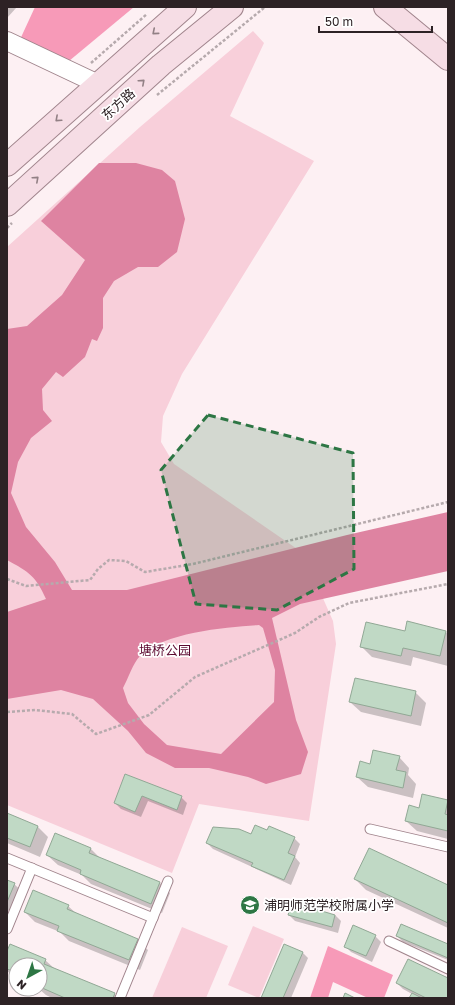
<svg xmlns="http://www.w3.org/2000/svg" width="455" height="1005" viewBox="0 0 455 1005" font-family="'Golos Text','Noto Sans SC',sans-serif">
<style>
.green{fill:#f8cfda}
.forest{fill:#f79ab8}
.water{fill:#de83a1;fill-rule:evenodd}
.shadow{fill:#0003}
.building{fill:#c0d9c5;stroke:#91a895}
.lines{fill:none;stroke-linecap:round;stroke-linejoin:round}
.lane-casing{stroke:#a0848c;stroke-width:11}
.street-casing{stroke:#a0848c;stroke-width:20}
.secondary-casing{stroke:#a0848c;stroke-width:24}
.path{stroke:#b6aaad;stroke-width:2.5;stroke-dasharray:3 2;stroke-linecap:butt}
.lane{stroke:#fff;stroke-width:9}
.street{stroke:#fff;stroke-width:18}
.secondary{stroke:#f6dde5;stroke-width:22}
.oneway{stroke:#928085}
.marked{fill:#2d7644;fill-opacity:0.2;stroke:#2d7644;stroke-width:3;stroke-dasharray:8 5;stroke-linejoin:round}
.labels{text-anchor:middle;stroke-width:3.5;stroke-linejoin:round;paint-order:stroke}
.street-label{font-size:13px;fill:#2d2225;stroke:#fff}
.park-label{font-size:13px;fill:#5b082f;stroke:#fff}
.poi-label{font-size:13px;fill:#2d2225;stroke:#fff;text-anchor:start}
</style>
<rect width="100%" height="100%" fill="#fdf0f3"/>
<g class="green">
<path d="M 253,31 L 264,43 L 230,116 L 314,161 L 182,374 L 163,416 L 161,442 L 174,464 L 303,553 L 333,621 L 336,644 L 309,821 L 199,804 L 172,873 L 7,805 L 7,247 L 140,127 Z"/>
<path d="M 253,926 L 284,939 L 259,998 L 228,985 Z"/>
<path d="M 182,927 L 228,946 L 206,998 L 152,998 Z"/>
</g>
<g class="forest">
<path d="M 35,7 L 134,7 L 63,66 L 17,46 Z"/>
<path d="M 328,946 L 393,975 L 384,998 L 368,998 L 333,982 L 328,998 L 310,998 Z"/>
</g>
<path class="water" d="M 99,163 L 136,163 L 162,170 L 175,181 L 185,219 L 177,252 L 158,267 L 138,267 L 114,281 L 103,298 L 103,328 L 97,341 L 92,339 L 85,357 L 63,377 L 56,372 L 42,389 L 43,410 L 52,421 L 31,438 L 18,462 L 11,493 L 26,527 L 55,562 L 72,590 L 127,590 L 347,535 L 448,512 L 448,571 L 300,604 L 272,618 L 296,720 L 308,752 L 301,774 L 266,784 L 248,777 L 209,768 L 175,768 L 146,753 L 128,731 L 93,699 L 61,690 L 7,699 L 7,612 L 46,599 C 36,576 29,572 7,560 L 7,329 L 27,326 L 62,295 L 85,260 L 41,221 ZM 259,625 L 263,628 L 275,670 L 274,702 L 221,754 L 167,745 L 144,724 L 128,703 L 123,688 C 128,679 133,663 140,656 C 164,632 227,627 259,625 Z"/>
<g class="shadow">
<path d="M 7,7 L 17,7 L 7,18 Z"/>
<path d="M 406,632 L 446,632 L 448,634 L 448,666 L 413,657 L 411,666 L 372,657 L 361,646 Z"/>
<path d="M 415,692 L 426,703 L 421,726 L 361,712 L 350,702 Z"/>
<path d="M 399,757 L 409,768 L 408,775 L 416,784 L 413,798 L 368,787 L 357,777 L 371,765 Z"/>
<path d="M 126,775 L 181,797 L 187,803 L 183,815 L 148,801 L 141,817 L 121,809 L 115,803 Z"/>
<path d="M 423,795 L 448,801 L 448,839 L 417,831 L 406,821 L 420,809 Z"/>
<path d="M 7,814 L 38,827 L 48,837 L 40,857 L 7,843 Z"/>
<path d="M 269,827 L 294,838 L 300,844 L 295,857 L 300,863 L 291,885 L 213,849 L 207,843 L 267,832 Z"/>
<path d="M 56,834 L 91,849 L 100,858 L 160,883 L 170,893 L 162,913 L 91,884 L 82,875 L 58,865 L 47,855 Z"/>
<path d="M 355,879 L 448,886 L 448,928 L 366,890 Z"/>
<path d="M 7,881 L 14,884 L 25,894 L 17,914 L 7,910 Z"/>
<path d="M 68,906 L 78,915 L 137,940 L 148,950 L 140,970 L 69,941 L 60,932 L 35,922 L 25,912 Z"/>
<path d="M 289,915 L 335,915 L 341,921 L 338,933 L 295,921 Z"/>
<path d="M 375,936 L 381,942 L 372,962 L 351,952 L 345,946 Z"/>
<path d="M 397,936 L 448,945 L 448,960 L 403,942 Z"/>
<path d="M 302,952 L 308,958 L 291,998 L 262,998 Z"/>
<path d="M 7,954 L 45,960 L 55,969 L 114,994 L 118,998 L 52,998 L 46,995 L 39,989 L 40,965 L 16,965 L 16,978 L 7,971 Z"/>
<path d="M 448,979 L 448,998 L 410,998 L 412,994 L 403,989 L 397,983 Z"/>
</g>
<g class="building">
<path d="M 407,621 L 446,631 L 440,656 L 403,648 L 401,656 L 360,647 L 366,622 L 405,631 Z"/>
<path d="M 355,678 L 416,691 L 411,716 L 349,702 Z"/>
<path d="M 373,750 L 400,756 L 396,770 L 406,772 L 403,788 L 356,777 L 360,761 L 370,764 Z"/>
<path d="M 125,774 L 182,796 L 177,810 L 142,796 L 135,812 L 114,803 Z"/>
<path d="M 422,794 L 448,800 L 445,814 L 448,815 L 448,831 L 405,821 L 409,805 L 419,808 Z"/>
<path d="M 7,813 L 38,826 L 30,847 L 7,838 Z"/>
<path d="M 255,825 L 267,830 L 269,826 L 295,837 L 288,853 L 295,856 L 284,880 L 251,866 L 253,863 L 206,843 L 213,827 L 239,829 L 251,834 Z"/>
<path d="M 55,833 L 91,848 L 89,853 L 160,882 L 151,904 L 80,874 L 81,870 L 46,855 Z"/>
<path d="M 369,848 L 448,885 L 448,923 L 354,879 Z"/>
<path d="M 7,880 L 15,883 L 7,902 Z"/>
<path d="M 33,890 L 69,905 L 67,909 L 138,939 L 129,960 L 57,931 L 59,926 L 24,912 Z"/>
<path d="M 292,902 L 335,915 L 332,927 L 288,915 Z"/>
<path d="M 401,924 L 448,944 L 448,958 L 396,936 Z"/>
<path d="M 353,925 L 376,935 L 366,956 L 344,947 Z"/>
<path d="M 10,944 L 46,959 L 44,964 L 115,993 L 113,998 L 65,998 L 40,987 L 40,965 L 16,965 L 16,972 L 7,969 L 7,951 Z"/>
<path d="M 284,944 L 303,952 L 283,998 L 261,998 Z"/>
<path d="M 408,959 L 448,978 L 448,998 L 426,998 L 396,983 Z"/>
<path d="M 345,993 L 355,998 L 343,998 Z"/>
<path d="M 412,993 L 422,998 L 409,998 Z"/>
</g>
<g class="lines">
<g class="lane-casing">
<g id="lane">
<path d="M 370,829 L 448,847"/>
<path d="M 7,858 L 153,918"/>
<path d="M 7,929 L 32,868"/>
<path d="M 389,941 L 448,969"/>
<path d="M 120,998 L 168,881"/>
</g>
</g>
<g class="street-casing">
<path id="street" d="M 7,41 L 98,84"/>
</g>
<g class="secondary-casing">
<g id="secondary">
<path d="M 385,7 L 448,59"/>
<path d="M 7,165 L 185,7"/>
<path d="M 7,205 L 161,65 L 232,7"/>
</g>
</g>
<g class="path">
<path d="M 91,63 L 147,14"/>
<path d="M 157,95 L 265,7"/>
<path d="M 7,228 L 12,223"/>
<path d="M 7,579 L 26,586 L 90,580 L 98,569 L 109,560 L 126,561 L 145,572 L 193,564 L 448,502"/>
<path d="M 7,712 L 35,710 L 72,714 L 96,734 L 149,715 L 195,677 L 295,633 L 319,617 L 349,603 L 448,584"/>
</g>
<use href="#lane" class="lane"/>
<use href="#street" class="street"/>
<use href="#secondary" class="secondary"/>
</g>
<defs><path id="oneway-chevron" d="M-2-3.5L2.5 0L-2 3.5" fill="none" stroke-width="1.6" stroke-linecap="round" stroke-linejoin="round"/></defs>
<g class="oneway">
<use href="#oneway-chevron" transform="translate(155 32) rotate(140)"/>
<use href="#oneway-chevron" transform="translate(142 82) rotate(-42)"/>
<use href="#oneway-chevron" transform="translate(58 119) rotate(138)"/>
<use href="#oneway-chevron" transform="translate(36 179) rotate(-42)"/>
</g>
<path class="marked" d="M 208,415 L 353,453 L 354,569 L 277,610 L 196,604 L 161,470 Z"/>
<defs>
<g id="school-disc" transform="scale(1)"><circle r="9.5" fill="#2d7644" stroke="#fff"/><path d="M0-5L7-2L0 1L-7-2ZM-4 1L0 2.5L4 1V4Q0 6-4 4Z" fill="#fff"/></g>
</defs>
<g fill-rule="evenodd">
<use href="#school-disc" x="250" y="905"/>
</g>
<g class="labels">
<g class="street-label">
<text transform="translate(118 104) rotate(-42)" y="5">东方路</text>
</g>
<g class="park-label">
<text x="165" y="655">塘桥公园</text>
</g>
<g class="poi-label">
<text x="264" y="910">浦明师范学校附属小学</text>
</g>
</g>
<rect width="455" height="1005" fill="none" stroke="#2d2225" stroke-width="16"/>
<g transform="translate(28 977) rotate(220)"><circle r="19" fill="#ffffff" stroke="#aba7a8"/>
<path d="M0-3L7 15L0 10L-7 15Z" fill="#2d7644"/>
<text y="-6" font-size="11" font-weight="bold" text-anchor="middle" fill="#2d2225">N</text>
</g>
<path d="M319 26v6h113v-6" fill="none" stroke="#2d2225" stroke-width="2"/>
<text x="325" y="26" font-size="12" fill="#2d2225" stroke="#ffffff" stroke-width="3" paint-order="stroke">50 m</text>
</svg>
